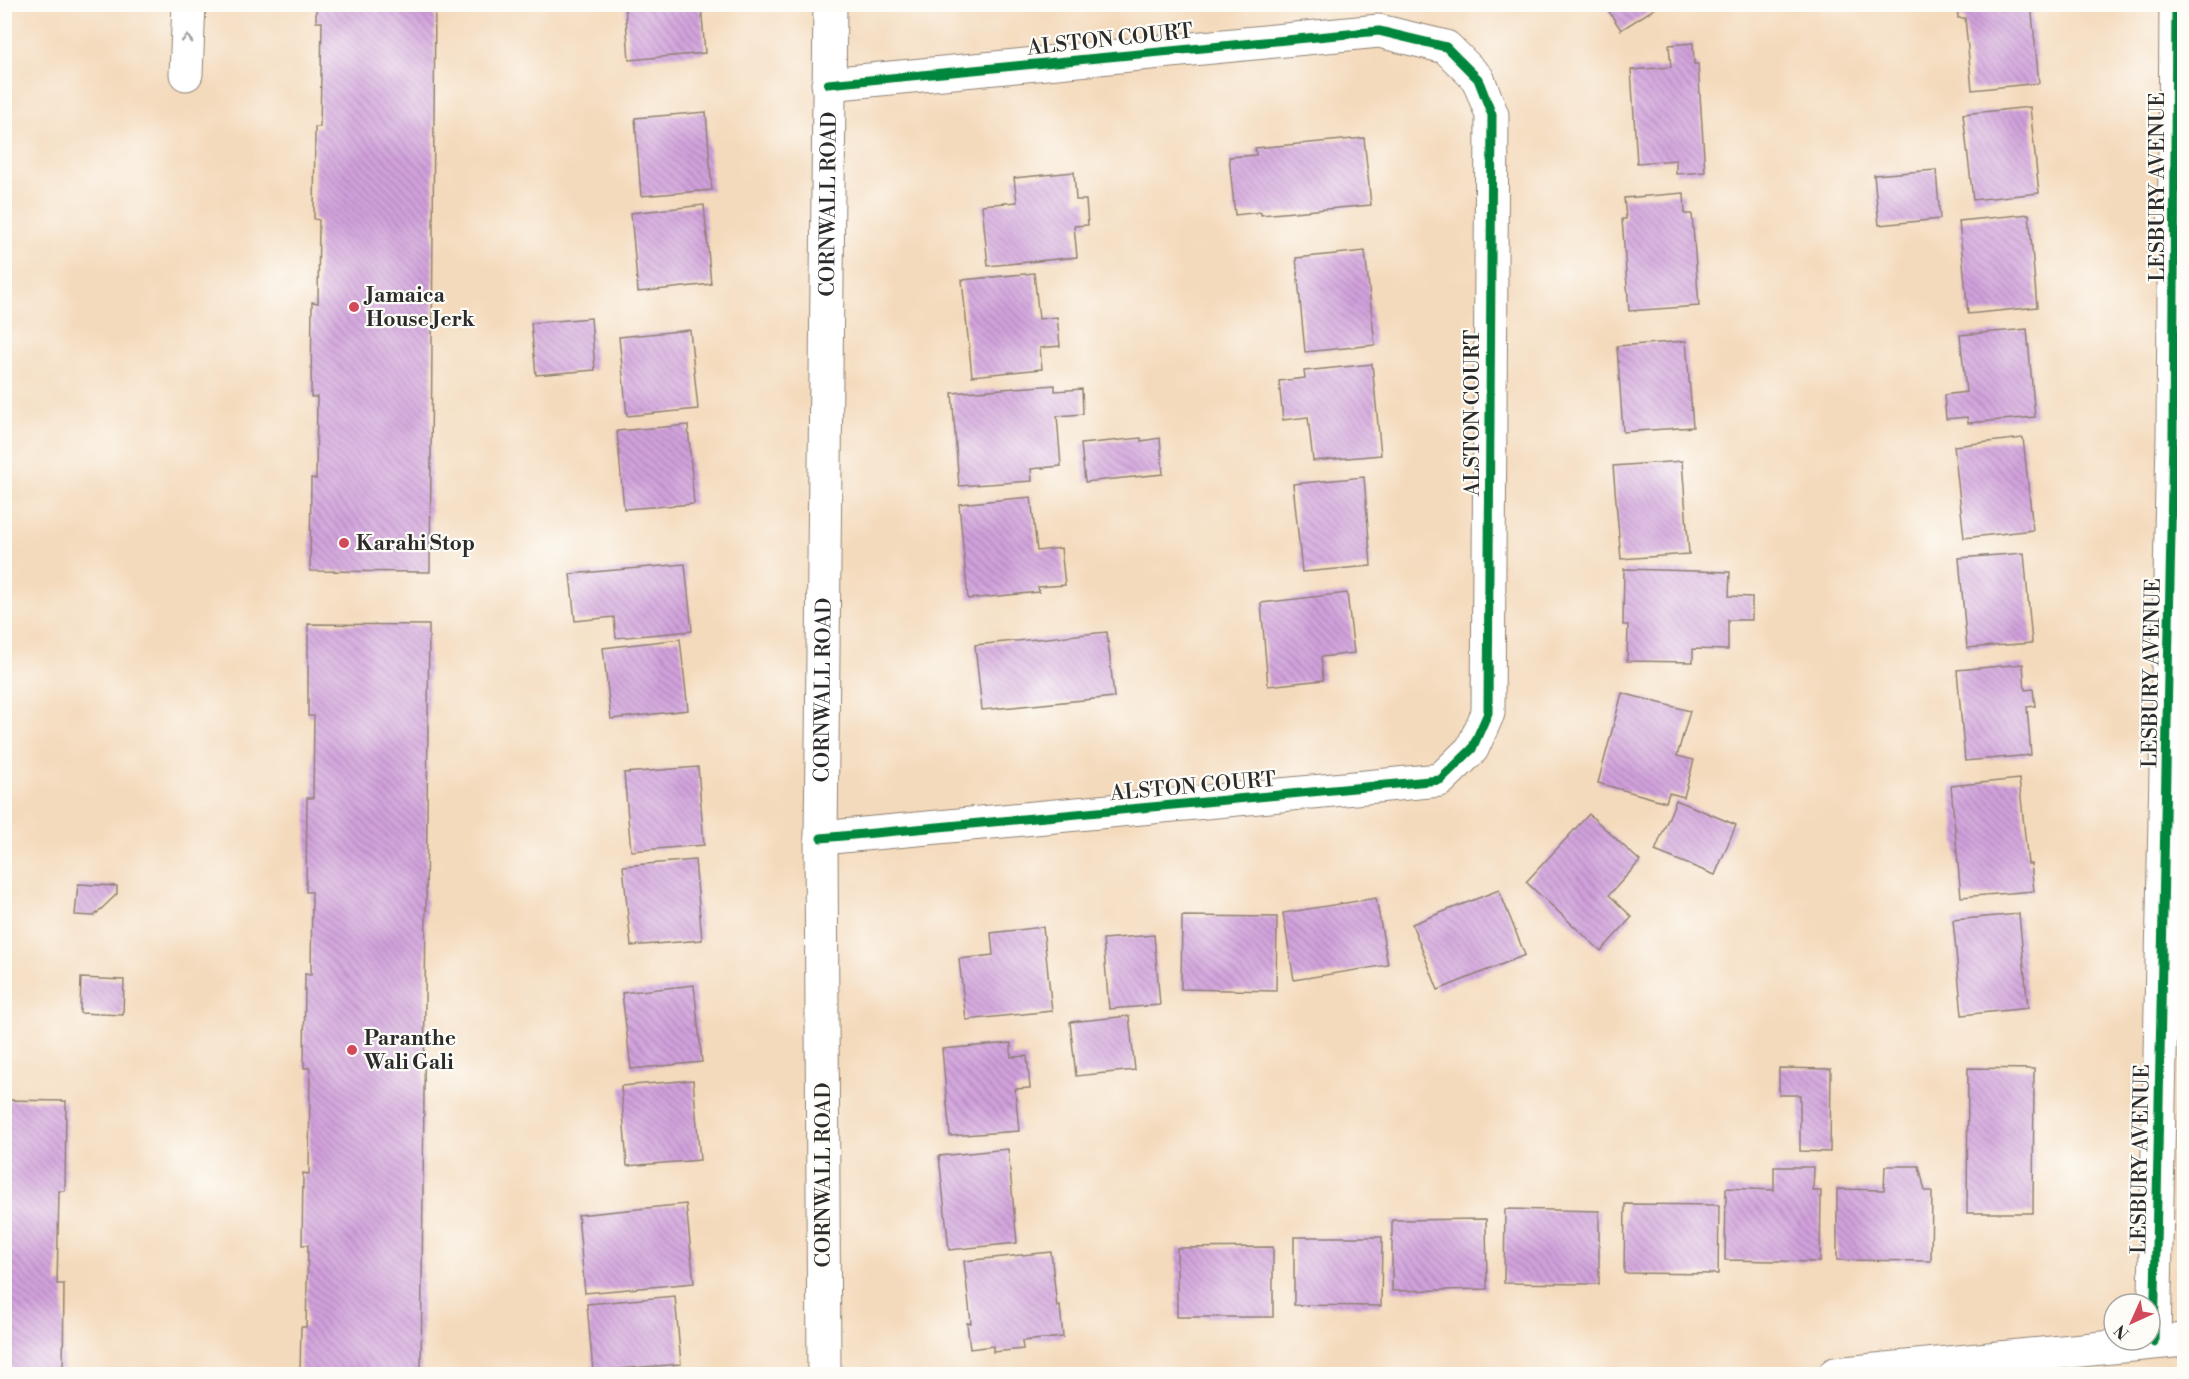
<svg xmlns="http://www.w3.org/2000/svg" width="2189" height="1379" viewBox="0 0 2189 1379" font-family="'Libre Bodoni',serif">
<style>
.building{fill:url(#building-back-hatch)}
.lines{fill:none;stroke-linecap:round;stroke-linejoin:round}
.minor-casing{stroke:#908274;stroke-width:35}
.minor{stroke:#fff;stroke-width:33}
.cycleway-casing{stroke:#fdfcf7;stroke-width:13}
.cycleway{stroke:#00873e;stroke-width:9}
.oneway{stroke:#a0a0a0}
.poi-dot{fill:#d1495b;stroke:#fdfcf7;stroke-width:2}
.labels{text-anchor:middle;stroke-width:4.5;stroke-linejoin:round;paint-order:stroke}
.street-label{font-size:21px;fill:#2b2b2b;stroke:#fdfcf7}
.poi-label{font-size:21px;font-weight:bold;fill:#2b2b2b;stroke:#fdfcf7;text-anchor:start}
</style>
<defs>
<pattern id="building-back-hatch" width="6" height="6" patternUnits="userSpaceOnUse" patternTransform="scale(1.5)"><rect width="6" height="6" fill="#d1a1dc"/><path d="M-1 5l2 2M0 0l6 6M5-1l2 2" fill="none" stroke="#aa83b3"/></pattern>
</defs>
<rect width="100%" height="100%" fill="#fdfcf7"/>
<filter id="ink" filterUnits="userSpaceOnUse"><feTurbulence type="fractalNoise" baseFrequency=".0167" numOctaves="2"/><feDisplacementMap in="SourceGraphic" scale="12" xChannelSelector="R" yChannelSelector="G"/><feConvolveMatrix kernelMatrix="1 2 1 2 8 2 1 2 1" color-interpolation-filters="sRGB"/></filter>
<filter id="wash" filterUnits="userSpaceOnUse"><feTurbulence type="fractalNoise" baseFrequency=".008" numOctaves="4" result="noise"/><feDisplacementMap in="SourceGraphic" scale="24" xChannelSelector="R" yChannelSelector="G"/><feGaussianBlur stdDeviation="1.35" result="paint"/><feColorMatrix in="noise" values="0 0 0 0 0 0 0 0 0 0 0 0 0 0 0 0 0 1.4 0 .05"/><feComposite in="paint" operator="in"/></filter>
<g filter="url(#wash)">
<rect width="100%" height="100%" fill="#f4dabc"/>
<g id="blocks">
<g class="building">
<path d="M 316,4 L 435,4 L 430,572 L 310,571 L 311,478 L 316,479 L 317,397 L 311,397 L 312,302 L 318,303 L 319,220 L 314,219 L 315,127 L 320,127 L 322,22 L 316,22 Z"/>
<path d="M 625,4 L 701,4 L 705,53 L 629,60 Z"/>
<path d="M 1604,4 L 1662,4 L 1621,30 Z"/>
<path d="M 1957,4 L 2031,4 L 2039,83 L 1972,90 L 1965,18 L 1958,18 Z"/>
<path d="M 1693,43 L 1694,64 L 1698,64 L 1705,172 L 1676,174 L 1676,160 L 1637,163 L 1631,70 L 1671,67 L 1669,45 Z"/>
<path d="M 2030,107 L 2039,193 L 1973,200 L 1963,114 Z"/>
<path d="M 706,112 L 712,190 L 641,196 L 635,118 Z"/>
<path d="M 1364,138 L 1371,205 L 1261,215 L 1261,212 L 1235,215 L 1229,157 L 1256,155 L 1255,148 Z"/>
<path d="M 1936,170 L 1940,219 L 1879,225 L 1874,175 Z"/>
<path d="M 1074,172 L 1076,200 L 1086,200 L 1088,225 L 1074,226 L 1077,257 L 988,266 L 982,205 L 1017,202 L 1014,178 Z"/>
<path d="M 1684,193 L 1685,214 L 1692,214 L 1699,306 L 1629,311 L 1622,219 L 1626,219 L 1624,198 Z"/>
<path d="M 704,205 L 711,284 L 638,292 L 631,213 Z"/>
<path d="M 2029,214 L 2037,307 L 1968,314 L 1959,221 Z"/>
<path d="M 1365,251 L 1375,345 L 1305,352 L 1296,258 Z"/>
<path d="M 1034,273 L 1039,319 L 1057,317 L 1060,346 L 1040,348 L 1042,369 L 972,376 L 962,280 Z"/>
<path d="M 591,318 L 595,370 L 536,375 L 531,323 Z"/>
<path d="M 2027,329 L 2035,417 L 1968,423 L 1967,417 L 1946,419 L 1944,395 L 1966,392 L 1960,335 Z"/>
<path d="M 690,330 L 698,409 L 627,416 L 619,337 Z"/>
<path d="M 1686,341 L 1693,427 L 1623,432 L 1617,346 Z"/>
<path d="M 1372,364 L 1381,455 L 1313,461 L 1308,417 L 1283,420 L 1279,381 L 1305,378 L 1304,371 Z"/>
<path d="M 1055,385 L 1055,391 L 1082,389 L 1083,414 L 1057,416 L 1061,466 L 1031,469 L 1032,481 L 959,486 L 952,393 Z"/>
<path d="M 688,425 L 694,504 L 624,509 L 617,431 Z"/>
<path d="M 1141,438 L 1141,441 L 1160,438 L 1163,474 L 1085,482 L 1081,444 Z"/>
<path d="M 2023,438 L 2033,530 L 1964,538 L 1954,446 Z"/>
<path d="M 1682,461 L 1689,554 L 1621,559 L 1613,466 Z"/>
<path d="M 1364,477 L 1371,566 L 1302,572 L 1293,484 Z"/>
<path d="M 1031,497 L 1037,551 L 1061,548 L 1065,585 L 1038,587 L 1039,592 L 968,599 L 959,504 Z"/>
<path d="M 2024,553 L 2032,643 L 1967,648 L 1959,558 Z"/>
<path d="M 685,564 L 692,631 L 616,638 L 614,617 L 575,621 L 570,574 Z"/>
<path d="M 1624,569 L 1730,572 L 1729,596 L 1752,597 L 1752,620 L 1728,620 L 1728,650 L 1693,649 L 1693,662 L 1627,661 L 1628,625 L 1623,625 Z"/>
<path d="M 1347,593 L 1354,653 L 1321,657 L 1323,680 L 1268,686 L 1261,603 Z"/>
<path d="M 308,624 L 429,625 L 421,1374 L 300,1374 L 301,1327 L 306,1327 L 308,1245 L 302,1245 L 303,1173 L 309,1174 L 310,1068 L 304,1068 L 305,974 L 311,975 L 312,892 L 306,892 L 307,798 L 313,798 L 314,716 L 308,716 Z"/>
<path d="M 1107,632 L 1114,697 L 982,710 L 975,645 Z"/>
<path d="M 680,639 L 688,710 L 611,719 L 603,648 Z"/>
<path d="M 2023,664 L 2025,690 L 2033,689 L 2035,706 L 2027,707 L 2031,755 L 1965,761 L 1957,670 Z"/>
<path d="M 1622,693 L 1690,711 L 1677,756 L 1694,760 L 1684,797 L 1669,793 L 1666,802 L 1598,783 Z"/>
<path d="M 698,767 L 704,845 L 631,851 L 624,773 Z"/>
<path d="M 2019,779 L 2028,864 L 2031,864 L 2034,891 L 1961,897 L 1951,786 Z"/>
<path d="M 1676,800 L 1736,825 L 1715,875 L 1655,851 Z"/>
<path d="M 1589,814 L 1640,861 L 1609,895 L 1632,917 L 1601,951 L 1526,882 Z"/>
<path d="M 695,860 L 702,940 L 631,946 L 623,866 Z"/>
<path d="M 78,884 L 117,886 L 117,894 L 94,916 L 75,915 Z"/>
<path d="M 1499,890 L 1525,955 L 1438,990 L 1412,924 Z"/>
<path d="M 1376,898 L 1388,965 L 1294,980 L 1283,913 Z"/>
<path d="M 2019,914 L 2028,1008 L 1962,1015 L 1953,920 Z"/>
<path d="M 1182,916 L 1277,917 L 1276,991 L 1181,989 Z"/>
<path d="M 1043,927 L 1052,1011 L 966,1020 L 959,959 L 993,955 L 991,933 Z"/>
<path d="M 1154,935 L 1160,1005 L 1109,1009 L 1103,939 Z"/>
<path d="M 81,978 L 124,980 L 123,1015 L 80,1013 Z"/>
<path d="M 694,985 L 702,1062 L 631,1069 L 622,993 Z"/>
<path d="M 1129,1016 L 1135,1070 L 1076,1076 L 1070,1022 Z"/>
<path d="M 1011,1043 L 1011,1057 L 1027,1056 L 1030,1088 L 1015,1089 L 1019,1131 L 950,1136 L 942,1049 Z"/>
<path d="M 1779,1068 L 1831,1069 L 1830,1152 L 1800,1151 L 1800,1095 L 1779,1095 Z"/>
<path d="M 1968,1068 L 2034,1069 L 2033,1213 L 1967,1213 Z"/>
<path d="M 693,1080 L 700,1160 L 627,1166 L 621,1086 Z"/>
<path d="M 4,1100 L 66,1101 L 65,1191 L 59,1191 L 57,1284 L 64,1284 L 63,1374 L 4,1374 Z"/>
<path d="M 1008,1149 L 1017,1243 L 949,1250 L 939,1156 Z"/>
<path d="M 1885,1166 L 1919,1166 L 1925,1191 L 1932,1191 L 1931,1261 L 1837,1260 L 1837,1189 L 1884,1190 Z"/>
<path d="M 1774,1167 L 1814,1167 L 1813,1191 L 1821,1191 L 1820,1262 L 1725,1260 L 1726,1188 L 1774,1190 Z"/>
<path d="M 686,1204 L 694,1283 L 585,1293 L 578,1215 Z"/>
<path d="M 1625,1204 L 1719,1205 L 1718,1274 L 1624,1273 Z"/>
<path d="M 1505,1209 L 1599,1211 L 1599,1284 L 1504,1283 Z"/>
<path d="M 1486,1219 L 1487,1289 L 1392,1291 L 1392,1220 Z"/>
<path d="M 1294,1237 L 1382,1237 L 1381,1306 L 1294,1305 Z"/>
<path d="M 1273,1247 L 1273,1317 L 1177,1317 L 1177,1248 Z"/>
<path d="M 1051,1252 L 1057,1307 L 1060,1306 L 1063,1337 L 1022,1341 L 1023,1349 L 993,1352 L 993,1346 L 970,1349 L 967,1323 L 971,1323 L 964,1261 Z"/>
<path d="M 675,1296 L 681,1364 L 593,1371 L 587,1304 Z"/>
</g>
</g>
</g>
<g filter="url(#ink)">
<use href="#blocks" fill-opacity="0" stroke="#908274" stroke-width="1.5"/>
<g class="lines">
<g class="minor-casing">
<g id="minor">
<path d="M 186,74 L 189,4"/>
<path d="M 821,838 L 1440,780 L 1472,749 L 1488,713 L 1492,115 L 1478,79 L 1446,47 L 1379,31 L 828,84"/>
<path d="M 2154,1342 L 2173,437 L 2176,4"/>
<path id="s1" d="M 824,1374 L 821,838 L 830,4"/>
<path d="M 1835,1374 L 2184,1340"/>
</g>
</g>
<use href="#minor" class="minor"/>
<g class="cycleway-casing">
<g id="cycleway">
<path d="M 821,838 L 1440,780 L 1472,749 L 1488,713 L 1492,115 L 1478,79 L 1446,47 L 1379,31 L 828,84"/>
<path d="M 2154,1342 L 2173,437 L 2176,4"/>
</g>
</g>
<use href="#cycleway" class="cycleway"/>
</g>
<defs><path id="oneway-chevron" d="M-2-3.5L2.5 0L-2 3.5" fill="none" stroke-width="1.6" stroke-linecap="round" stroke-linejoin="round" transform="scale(1.5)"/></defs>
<use class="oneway" href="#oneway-chevron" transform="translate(187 39) rotate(-88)"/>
</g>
<g class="poi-dot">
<circle cx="354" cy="307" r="6"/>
<circle cx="344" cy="543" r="6"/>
<circle cx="352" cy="1050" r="6"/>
</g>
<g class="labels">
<g class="street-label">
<text transform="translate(1110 39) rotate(-6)" y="7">ALSTON COURT</text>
<text transform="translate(2157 187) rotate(-90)" y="7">LESBURY AVENUE</text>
<text dy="7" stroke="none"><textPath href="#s1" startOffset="1170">CORNWALL ROAD</textPath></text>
<text transform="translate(1472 413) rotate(-90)" y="7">ALSTON COURT</text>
<text transform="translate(2151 673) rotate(-89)" y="7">LESBURY AVENUE</text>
<text dy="7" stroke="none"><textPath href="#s1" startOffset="684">CORNWALL ROAD</textPath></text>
<text transform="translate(1193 786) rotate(-5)" y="7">ALSTON COURT</text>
<text transform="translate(2140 1159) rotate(-89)" y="7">LESBURY AVENUE</text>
<text transform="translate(823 1175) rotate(-90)" y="7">CORNWALL ROAD</text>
</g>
<g class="poi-label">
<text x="366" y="302">Jamaica<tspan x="366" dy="24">House Jerk</tspan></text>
<text x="356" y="550">Karahi Stop</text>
<text x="364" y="1045">Paranthe<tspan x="364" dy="24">Wali Gali</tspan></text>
</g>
</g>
<rect width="2189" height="1379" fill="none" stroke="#fdfcf7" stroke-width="24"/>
<g transform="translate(2132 1322) rotate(225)"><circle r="28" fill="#fdfcf7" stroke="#a9a8a5" stroke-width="1.5"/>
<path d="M0-4.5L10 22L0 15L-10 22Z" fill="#d1495b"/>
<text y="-9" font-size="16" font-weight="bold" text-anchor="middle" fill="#2b2b2b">N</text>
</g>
</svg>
